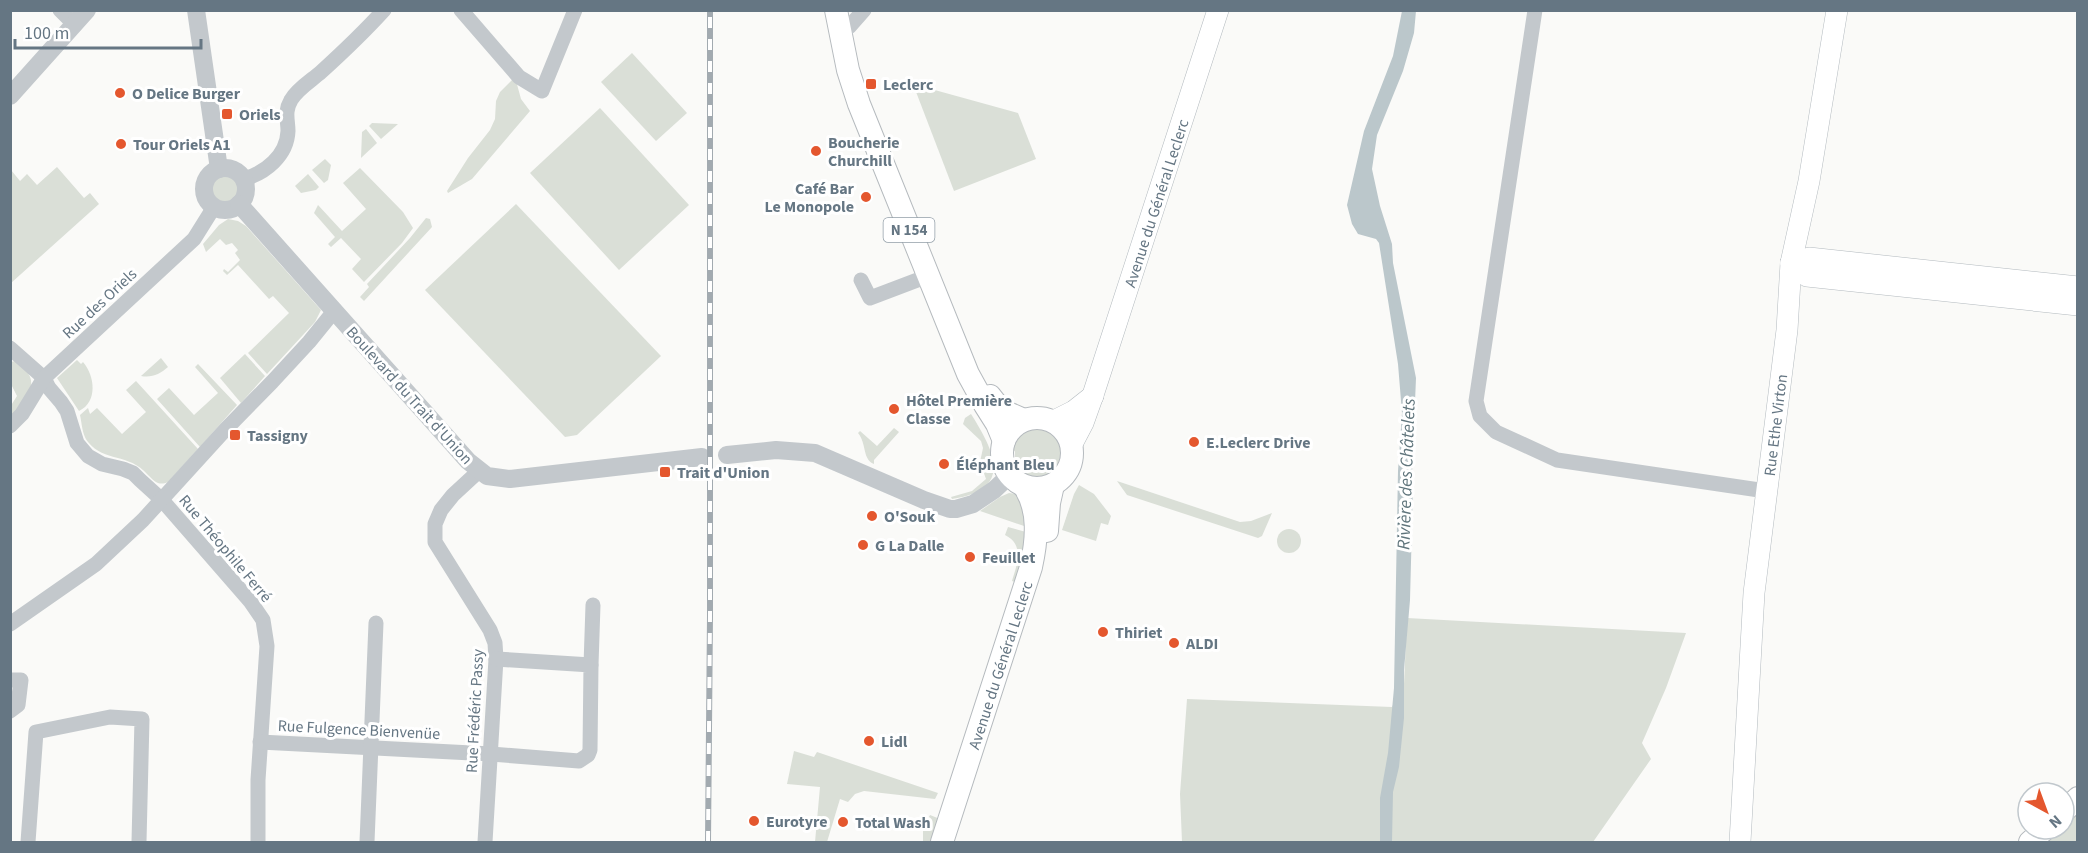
<svg xmlns="http://www.w3.org/2000/svg" width="2088" height="853" viewBox="0 0 2088 853" font-family="'Source Sans 3',sans-serif">
<style>
.green{fill:#dadfd7}
.water{fill:#bbc7cb}
.lines{fill:none;stroke-linecap:round;stroke-linejoin:round}
.secondary-casing{stroke:#b3babf;stroke-width:22}
.primary-casing{stroke:#b5babe;stroke-width:24}
.minor{stroke:#c3c8cc;stroke-width:15}
.tertiary{stroke:#c3c8cc;stroke-width:18}
.secondary{stroke:#fff;stroke-width:21}
.primary{stroke:#fff;stroke-width:22}
.rail-casing{stroke:#a2aab0;stroke-width:6}
.rail{stroke:#fff;stroke-width:4;stroke-dasharray:11;stroke-linecap:butt}
.poi-dot{fill:#e4572e;stroke:#fff;stroke-width:2}
.labels{text-anchor:middle;stroke-width:6;stroke-linejoin:round;paint-order:stroke}
.shield{fill:#fff;stroke:#939fa8;stroke-width:1.5}
.shield-label{font-size:15px;font-weight:bold;fill:#657683}
.poi-label{font-size:16px;font-weight:bold;fill:#657683;stroke:#fff;text-anchor:start}
.street-label{font-size:16px;fill:#657683;stroke:#fff}
.water-label{font-size:18px;font-style:italic;fill:#60757c;stroke:#fff}
</style>
<rect width="100%" height="100%" fill="#fafaf8"/>
<g class="green">
<path d="M 632,53 L 687,113 L 656,141 L 601,82 Z"/>
<path d="M 515,77 L 521,99 L 530,111 L 472,179 L 448,193 L 447,191 L 468,158 L 490,130 L 495,119 L 496,101 L 500,92 Z"/>
<path d="M 913,84 L 1018,113 L 1036,159 L 954,191 Z"/>
<path d="M 600,108 L 689,205 L 619,270 L 530,173 Z"/>
<path d="M 372,123 L 398,124 L 381,139 L 369,126 Z"/>
<path d="M 366,129 L 377,143 L 361,158 L 362,132 Z"/>
<path d="M 325,159 L 331,165 L 328,180 L 324,183 L 312,170 Z"/>
<path d="M 57,167 L 84,198 L 90,193 L 99,204 L 11,283 L 11,170 L 20,181 L 27,174 L 37,185 Z"/>
<path d="M 360,168 L 403,212 L 413,228 L 402,243 L 364,282 L 352,269 L 361,259 L 341,238 L 331,247 L 328,244 L 335,237 L 314,213 L 318,205 L 342,231 L 366,209 L 343,183 Z"/>
<path d="M 308,174 L 319,187 L 316,190 L 301,193 L 295,186 Z"/>
<circle cx="225" cy="189" r="14"/>
<path d="M 516,204 L 661,356 L 577,435 L 565,437 L 425,290 Z"/>
<path d="M 426,218 L 430,219 L 432,227 L 364,301 L 360,297 L 369,287 L 367,284 L 410,238 Z"/>
<path d="M 228,219 L 238,221 L 246,226 L 321,310 L 315,322 L 267,374 L 248,353 L 289,313 L 273,296 L 269,299 L 238,265 L 227,275 L 223,271 L 224,269 L 228,272 L 240,260 L 235,253 L 238,250 L 232,243 L 226,245 L 220,239 L 206,252 L 203,244 L 219,225 Z"/>
<path d="M 245,354 L 265,376 L 241,403 L 220,378 Z"/>
<path d="M 161,358 L 168,367 C 160,374 152,378 141,376 Z"/>
<path d="M 77,360 L 81,364 L 83,362 C 95,376 98,402 79,411 L 57,378 Z"/>
<path d="M 15,361 C 23,368 33,374 31,386 L 11,420 L 10,407 L 17,396 L 11,384 L 11,362 Z"/>
<path d="M 198,364 L 237,405 L 200,447 L 157,399 L 169,388 L 194,415 L 218,393 L 195,367 Z"/>
<path d="M 136,381 L 198,449 L 168,482 C 159,486 155,482 148,475 C 128,452 105,463 88,442 C 82,435 82,424 80,415 L 88,408 L 90,414 L 97,408 L 122,434 L 146,412 L 126,390 Z"/>
<path d="M 971,414 C 995,452 1014,490 952,499 L 951,497 L 972,491 L 986,479 L 980,462 L 983,448 L 981,441 L 963,424 L 965,418 Z"/>
<path d="M 1042,426 L 1047,427 C 1051,436 1061,438 1063,450 C 1066,475 1040,486 1021,473 L 1022,471 L 1015,460 L 1015,451 L 1012,450 C 1016,435 1026,426 1042,426 Z"/>
<path d="M 894,428 L 899,432 L 874,460 L 874,464 C 862,459 867,444 858,433 L 860,431 L 877,446 Z"/>
<path d="M 1117,481 L 1240,522 L 1251,521 L 1272,513 L 1262,536 L 1258,538 L 1127,495 Z"/>
<path d="M 1079,485 L 1094,494 L 1111,516 L 1108,525 L 1101,523 L 1096,541 L 1062,530 L 1074,494 Z"/>
<path d="M 1009,493 L 1016,494 L 1021,498 L 1027,527 L 980,511 L 1000,497 Z"/>
<path d="M 1008,527 L 1026,532 L 1017,583 L 1012,581 C 1017,564 1025,545 1005,535 Z"/>
<circle cx="1289" cy="541" r="12"/>
<path d="M 1407,618 L 1686,633 L 1666,688 L 1642,743 L 1651,759 L 1593,842 L 1182,842 L 1180,794 L 1187,699 L 1392,707 L 1404,684 Z"/>
<path d="M 794,751 L 814,757 L 817,752 L 938,793 L 935,799 L 864,791 L 855,794 L 848,802 L 840,799 L 827,842 L 815,842 L 820,787 L 787,784 Z"/>
<path d="M 2077,809 L 2076,842 L 2040,842 L 2055,829 L 2064,829 L 2064,821 Z"/>
<path d="M 930,815 L 940,819 L 932,842 L 923,842 L 923,828 Z"/>
</g>
<path class="water" d="M 1402,11 L 1416,11 L 1414,33 L 1403,71 L 1377,135 L 1372,169 L 1380,206 L 1392,244 L 1393,263 L 1416,378 L 1412,474 L 1413,486 L 1410,600 L 1404,670 L 1404,718 L 1399,767 L 1393,792 L 1392,842 L 1380,842 L 1380,798 L 1388,753 L 1394,688 L 1398,471 L 1402,413 L 1398,364 L 1379,243 L 1376,239 L 1358,234 L 1352,224 L 1347,205 L 1364,131 L 1393,56 Z"/>
<g class="lines">
<g class="secondary-casing">
<g id="secondary">
<path d="M 1791,263 L 1807,276 L 2078,305"/>
<path d="M 1791,263 L 1809,258 L 2078,287"/>
<path d="M 1054,421 L 1074,411 L 1093,396"/>
<path d="M 1072,444 L 1083,423 L 1093,395 L 1218,10"/>
<path d="M 1740,842 L 1754,593 L 1787,330 L 1791,263 L 1809,181 L 1837,10"/>
</g>
</g>
<g class="primary-casing">
<g id="primary">
<path d="M 836,10 L 848,70 L 859,104 L 968,374 L 985,405 L 997,424 L 1004,441"/>
<path d="M 990,396 L 1001,410 L 1024,420"/>
<circle cx="1037" cy="453" r="35"/>
<path d="M 1047,531 L 1049,503 L 1053,485"/>
<path d="M 2064,811 L 2078,798"/>
<path d="M 942,842 L 1031,567 C 1037,540 1040,510 1024,486"/>
<path d="M 2030,842 L 2045,829"/>
</g>
</g>
<g class="minor">
<path d="M 60,10 L 75,25"/>
<path d="M 461,10 L 519,77 L 542,91 L 575,10"/>
<path d="M 1535,10 L 1476,401 L 1480,416 L 1496,432 L 1557,460 L 1766,491"/>
<path d="M 849,27 L 864,10"/>
<path d="M 244,179 C 265,173 287,156 288,131 C 288,120 284,112 291,100 C 297,89 312,80 321,72 C 343,52 364,32 384,10"/>
<path d="M 861,280 L 870,298 L 928,276"/>
<path d="M 10,348 L 44,378 L 49,388 L 61,402 L 67,411 L 77,443 L 88,456 L 102,464 L 123,469 L 133,473 L 140,480 L 162,500 L 250,601 L 263,620 L 267,646 L 258,780 L 258,842"/>
<path d="M 10,426 L 22,414 L 44,378 L 194,239 L 214,207"/>
<path d="M 479,471 L 453,495 L 441,510 L 435,524 L 435,542 L 490,630 L 495,643 L 496,659 L 485,842"/>
<path d="M 10,624 L 96,564 L 143,520 L 225,430 L 272,382 L 309,342 L 335,310"/>
<path d="M 591,665 L 593,605"/>
<path d="M 10,680 L 21,680 L 18,705 L 10,711"/>
<path d="M 260,742 L 491,754 L 579,761 L 588,755 L 590,750 L 591,665 L 496,659"/>
<path d="M 28,842 L 36,732 L 110,717 L 142,719 L 139,842"/>
<path d="M 367,842 L 376,623"/>
</g>
<g class="tertiary">
<path d="M 196,10 L 219,169"/>
<path d="M 10,96 L 87,10"/>
<circle cx="225" cy="189" r="21"/>
<path d="M 239,204 L 468,461 L 487,476 L 510,479 L 702,457"/>
<path d="M 727,455 L 776,450 L 815,453 L 924,500 L 950,509 L 956,509 L 973,504 L 994,490 L 1010,475"/>
</g>
<use href="#secondary" class="secondary"/>
<use href="#primary" class="primary"/>
<g class="rail-casing">
<path id="rail" d="M 708,842 L 710,616 L 710,10"/>
</g>
<use href="#rail" class="rail"/>
</g>
<g class="poi-dot">
<rect x="865" y="78" width="12" height="12" rx="3"/>
<circle cx="120" cy="93" r="6"/>
<rect x="221" y="108" width="12" height="12" rx="3"/>
<circle cx="121" cy="144" r="6"/>
<circle cx="816" cy="151" r="6"/>
<circle cx="866" cy="197" r="6"/>
<circle cx="894" cy="409" r="6"/>
<rect x="229" y="429" width="12" height="12" rx="3"/>
<circle cx="1194" cy="442" r="6"/>
<circle cx="944" cy="464" r="6"/>
<rect x="659" y="466" width="12" height="12" rx="3"/>
<circle cx="872" cy="516" r="6"/>
<circle cx="863" cy="545" r="6"/>
<circle cx="970" cy="557" r="6"/>
<circle cx="1103" cy="632" r="6"/>
<circle cx="1174" cy="643" r="6"/>
<circle cx="869" cy="741" r="6"/>
<circle cx="754" cy="821" r="6"/>
<circle cx="843" cy="822" r="6"/>
</g>
<g class="labels">
<rect class="shield" x="883.5" y="218" width="51" height="24" rx="4.5"/>
<g class="shield-label">
<text x="909" y="235">N 154</text>
</g>
<g class="poi-label">
<text x="883" y="90">Leclerc</text>
<text x="132" y="99">O Delice Burger</text>
<text x="239" y="120">Oriels</text>
<text x="828" y="148">Boucherie<tspan x="828" dy="18">Churchill</tspan></text>
<text x="133" y="150">Tour Oriels A1</text>
<text x="854" y="194" text-anchor="end">Café Bar<tspan x="854" dy="18">Le Monopole</tspan></text>
<text x="906" y="406">Hôtel Première<tspan x="906" dy="18">Classe</tspan></text>
<text x="247" y="441">Tassigny</text>
<text x="1206" y="448">E.Leclerc Drive</text>
<text x="956" y="470">Éléphant Bleu</text>
<text x="677" y="478">Trait d'Union</text>
<text x="884" y="522">O'Souk</text>
<text x="875" y="551">G La Dalle</text>
<text x="982" y="563">Feuillet</text>
<text x="1115" y="638">Thiriet</text>
<text x="1186" y="649">ALDI</text>
<text x="881" y="747">Lidl</text>
<text x="766" y="827">Eurotyre</text>
<text x="855" y="828">Total Wash</text>
</g>
<g class="street-label">
<text transform="translate(1156 203) rotate(-72)" y="6">Avenue du Général Leclerc</text>
<text transform="translate(99 303) rotate(-43)" y="6">Rue des Oriels</text>
<text transform="translate(410 395) rotate(48)" y="6">Boulevard du Trait d'Union</text>
<text transform="translate(1775 425) rotate(-83)" y="6">Rue Ethe Virton</text>
<text transform="translate(226 548) rotate(50)" y="6">Rue Théophile Ferré</text>
<text transform="translate(1000 665) rotate(-72)" y="6">Avenue du Général Leclerc</text>
<text transform="translate(474 711) rotate(-87)" y="6">Rue Frédéric Passy</text>
<text transform="translate(359 729) rotate(3)" y="6">Rue Fulgence Bienvenüe</text>
</g>
<g class="water-label">
<text transform="translate(1406 474) rotate(-88)" y="6">Rivière des Châtelets</text>
</g>
</g>
<rect width="2088" height="853" fill="none" stroke="#657683" stroke-width="24"/>
<g transform="translate(2046 811) rotate(139)"><circle r="28" fill="#ffffff" stroke="#c1c8cd" stroke-width="1.5"/>
<path d="M0-4.5L10 22L0 15L-10 22Z" fill="#e4572e"/>
<text y="-9" font-size="16" font-weight="bold" text-anchor="middle" fill="#657683">N</text>
</g>
<path d="M15 39v9h186v-9" fill="none" stroke="#657683" stroke-width="3"/>
<text x="24" y="39" font-size="18" fill="#657683" stroke="#ffffff" stroke-width="4.5" paint-order="stroke">100 m</text>
</svg>
